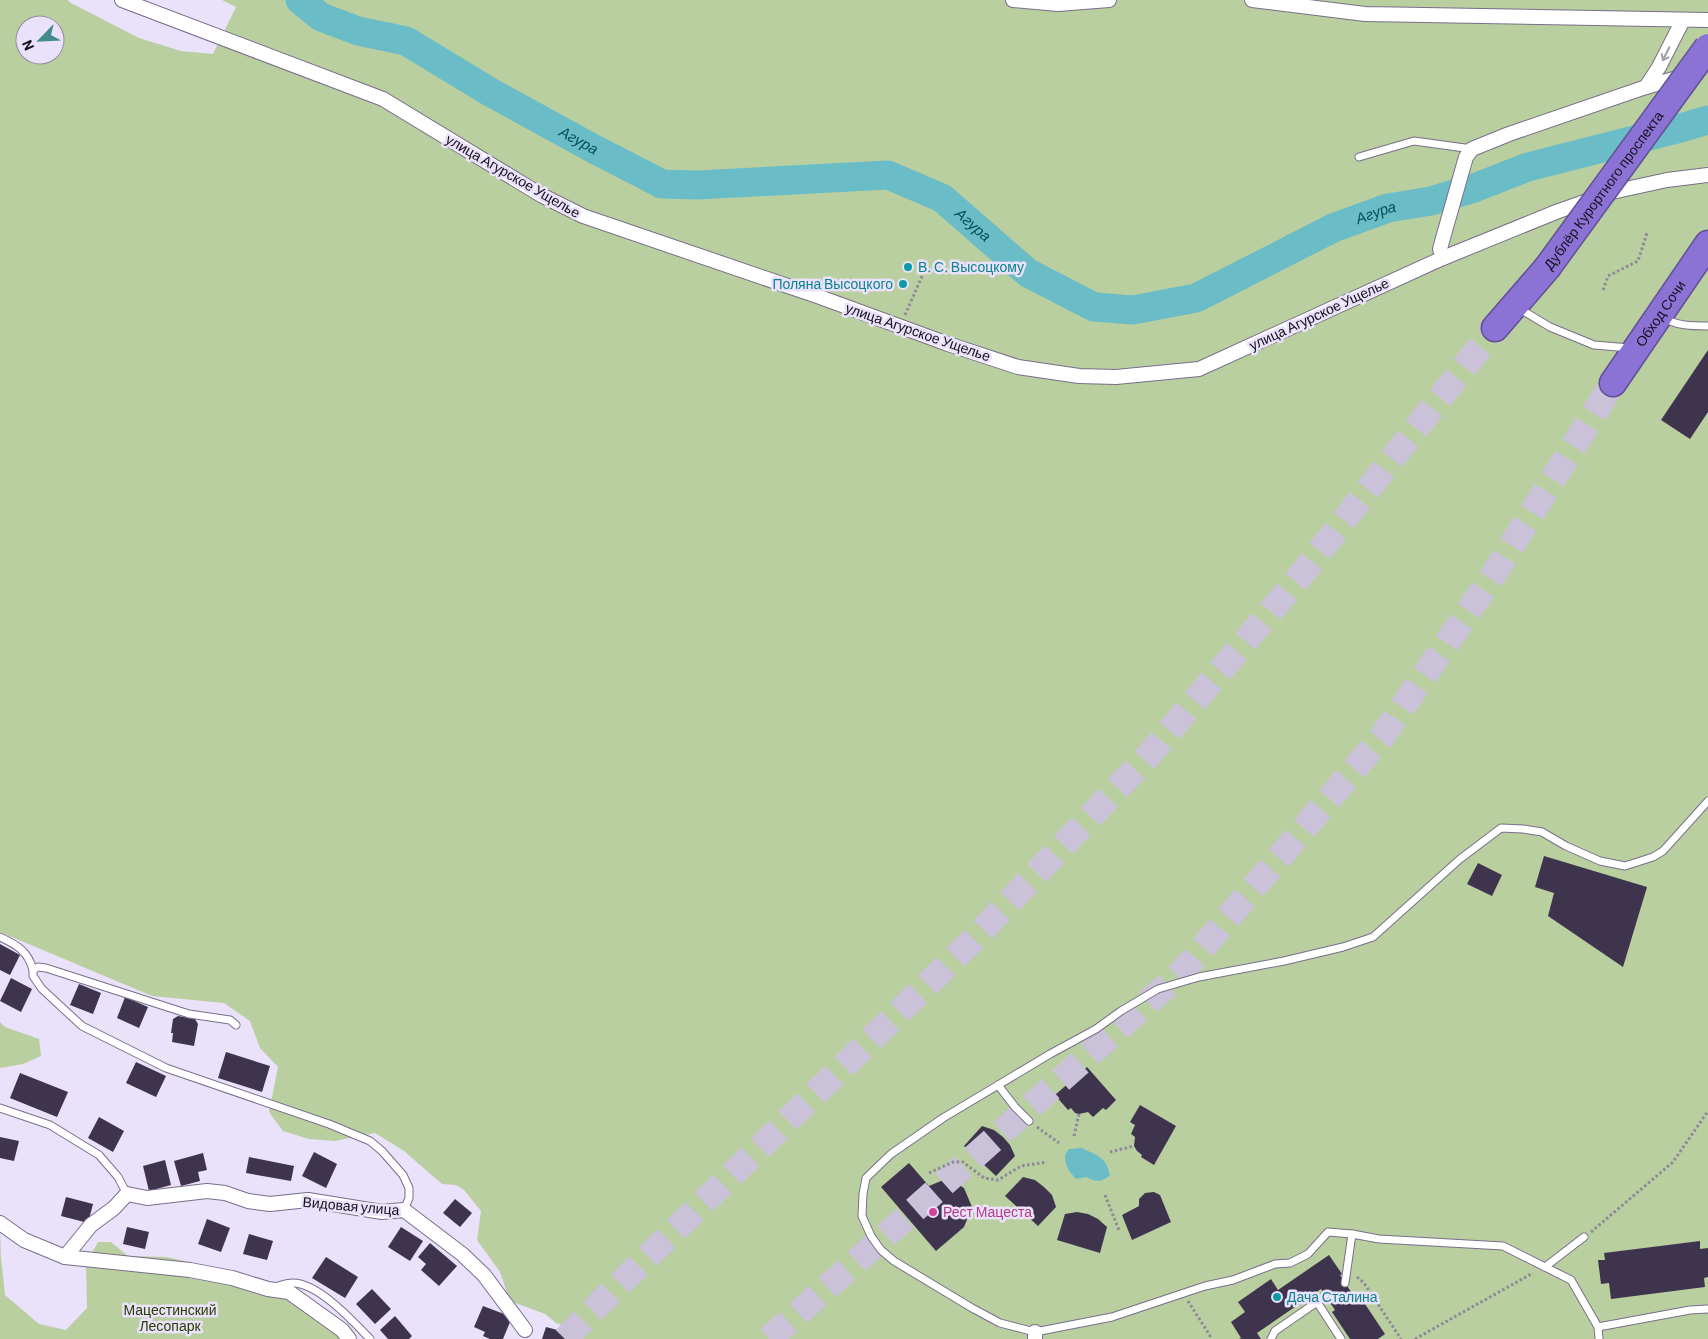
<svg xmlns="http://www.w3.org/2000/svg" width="1708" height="1339" viewBox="0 0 1708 1339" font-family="Barlow,sans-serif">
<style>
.green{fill:#bacfa0;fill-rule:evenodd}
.water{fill:#6abcc7}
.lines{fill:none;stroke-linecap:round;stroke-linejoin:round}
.river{stroke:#6abcc7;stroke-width:29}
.building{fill:#3e344d}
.highway-tunnel{stroke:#cac2d9;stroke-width:26;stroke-dasharray:26 13;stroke-linecap:butt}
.lane-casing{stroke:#796e8b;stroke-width:9}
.street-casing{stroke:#796e8b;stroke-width:16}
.highway-casing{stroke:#615095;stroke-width:29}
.path{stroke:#8f889b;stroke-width:3;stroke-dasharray:2.5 2.5;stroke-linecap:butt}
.lane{stroke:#fff;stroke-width:7}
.street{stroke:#fff;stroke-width:14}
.highway{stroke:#8b73d6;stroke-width:26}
.highway-bridge-casing{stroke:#615095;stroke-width:29;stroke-linecap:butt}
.highway-bridge{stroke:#8b73d6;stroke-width:26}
.oneway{stroke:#a19fa4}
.culture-dot{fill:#0f9aa8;stroke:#eae1fa;stroke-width:2}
.hotel-dot{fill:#d1479c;stroke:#eae1fa;stroke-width:2}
.labels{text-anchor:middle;stroke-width:5;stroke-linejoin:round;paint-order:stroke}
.street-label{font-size:14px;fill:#14101b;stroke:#eae1fa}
.culture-label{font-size:14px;fill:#0d838f;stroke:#eae1fa;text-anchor:start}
.hotel-label{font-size:14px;fill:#b23c85;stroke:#eae1fa;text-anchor:start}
.park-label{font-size:14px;fill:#293e00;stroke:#eae1fa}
.water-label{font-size:15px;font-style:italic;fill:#004e56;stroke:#eae1fa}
</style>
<rect width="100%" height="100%" fill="#eae1fa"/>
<g class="green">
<path d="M 0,0 L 68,0 L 69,2 L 139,38 L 181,51 L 213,54 L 236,7 L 222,0 L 1708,0 L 1708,1339 L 582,1339 L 579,1331 L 556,1323 L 545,1314 L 510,1301 L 500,1272 L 477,1240 L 481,1211 L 464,1190 L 456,1185 L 442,1184 L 404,1151 L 375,1133 L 335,1141 L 309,1139 L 283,1131 L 269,1112 L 278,1067 L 260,1048 L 250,1021 L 224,1003 L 152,996 L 0,932 ZM 25,25 L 55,25 L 55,55 L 25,55 Z"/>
<path d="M 0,1022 L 5,1027 L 39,1039 L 41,1056 L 23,1064 L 0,1068 Z"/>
<path d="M 0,1231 L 1,1257 L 5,1295 L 39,1324 L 66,1330 L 87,1308 L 86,1264 L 98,1242 L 111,1242 L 128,1256 L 167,1257 L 202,1265 L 228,1275 L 291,1290 L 355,1339 L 0,1339 Z"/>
</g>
<path class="water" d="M 1082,1148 C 1098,1156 1106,1157 1110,1175 C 1101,1183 1096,1182 1086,1177 L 1076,1179 C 1069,1171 1065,1166 1065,1155 L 1069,1149 Z"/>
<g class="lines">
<path class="river" id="s1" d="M 300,0 L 321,17 L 358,31 L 406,41 L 490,92 L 594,149 L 662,184 L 698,185 L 888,175 L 942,198 L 1028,273 L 1094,307 L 1133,310 L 1196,298 L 1333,228 L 1388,208 L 1431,201 L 1474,188 L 1528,167 L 1677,129 L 1708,120"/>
</g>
<g class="building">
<path d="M 1708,350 L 1708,412 L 1690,439 L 1661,420 Z"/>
<path d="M 1544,856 L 1647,887 L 1623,967 L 1548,916 L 1554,893 L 1535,887 Z"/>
<path d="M 1478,863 L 1502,875 L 1492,896 L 1467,884 Z"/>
<path d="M 0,944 L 20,955 L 10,975 L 0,970 Z"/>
<path d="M 11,978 L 32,989 L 21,1012 L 0,1001 Z"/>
<path d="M 79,984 L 101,993 L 93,1014 L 70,1005 Z"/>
<path d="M 125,997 L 148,1007 L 139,1028 L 117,1018 Z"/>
<path d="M 178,1016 L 195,1019 L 198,1024 L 194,1046 L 172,1042 L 173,1033 L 171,1033 L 173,1019 Z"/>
<path d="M 226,1052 L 270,1066 L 262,1092 L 218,1078 Z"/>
<path d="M 136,1062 L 166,1076 L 156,1097 L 126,1083 Z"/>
<path d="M 1087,1067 L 1116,1100 L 1106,1110 L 1103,1108 L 1093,1117 L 1088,1112 L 1079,1114 L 1075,1113 L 1071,1108 L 1068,1110 L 1055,1095 Z"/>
<path d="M 20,1073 L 68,1092 L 57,1117 L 10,1098 Z"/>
<path d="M 1140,1105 L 1176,1126 L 1154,1165 L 1141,1157 L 1142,1155 L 1137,1151 L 1134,1146 L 1135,1137 L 1131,1134 L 1135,1125 L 1130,1122 Z"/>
<path d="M 99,1117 L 124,1131 L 113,1152 L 88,1138 Z"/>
<path d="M 982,1126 L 994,1130 L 1003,1137 L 1010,1145 L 1015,1156 L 996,1176 L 964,1146 Z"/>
<path d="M 0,1137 L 19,1141 L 14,1161 L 0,1158 Z"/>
<path d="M 314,1152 L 337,1164 L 326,1188 L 302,1176 Z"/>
<path d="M 203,1153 L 207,1170 L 198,1172 L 200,1181 L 181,1186 L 174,1161 Z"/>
<path d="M 249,1157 L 294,1166 L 291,1181 L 246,1173 Z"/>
<path d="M 165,1160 L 171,1185 L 149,1191 L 143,1166 Z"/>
<path d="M 909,1163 L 929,1186 L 948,1178 L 964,1188 L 972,1207 L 964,1227 L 936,1251 L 881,1187 Z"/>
<path d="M 1023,1177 L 1035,1180 L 1044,1187 L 1052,1195 L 1056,1207 L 1038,1226 L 1005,1196 Z"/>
<path d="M 1154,1192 L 1160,1195 L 1171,1222 L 1132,1240 L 1122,1215 L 1139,1206 L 1139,1199 L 1145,1193 Z"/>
<path d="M 66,1197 L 93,1204 L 88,1223 L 61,1216 Z"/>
<path d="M 455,1199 L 472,1213 L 460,1227 L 443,1213 Z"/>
<path d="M 1077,1212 L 1088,1214 L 1098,1219 L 1107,1227 L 1100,1253 L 1057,1240 L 1065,1214 Z"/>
<path d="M 207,1219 L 230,1228 L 221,1252 L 198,1244 Z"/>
<path d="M 127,1227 L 149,1232 L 145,1249 L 123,1244 Z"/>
<path d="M 401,1227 L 423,1241 L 410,1261 L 388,1247 Z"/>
<path d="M 249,1234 L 273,1241 L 267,1260 L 243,1254 Z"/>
<path d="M 1700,1241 L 1700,1249 L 1708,1248 L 1708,1277 L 1704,1278 L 1705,1287 L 1611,1299 L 1609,1283 L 1601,1284 L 1598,1260 L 1605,1260 L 1604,1253 Z"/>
<path d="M 430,1243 L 457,1266 L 439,1286 L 421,1270 L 426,1264 L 418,1257 Z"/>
<path d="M 1329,1255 L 1342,1274 L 1340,1275 L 1355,1298 L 1359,1295 L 1385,1334 L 1378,1339 L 1350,1339 L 1332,1312 L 1335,1310 L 1321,1289 L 1257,1333 L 1261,1339 L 1239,1339 L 1241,1338 L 1231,1322 L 1245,1312 L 1238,1302 L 1271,1279 L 1278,1290 Z"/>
<path d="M 326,1257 L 358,1277 L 345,1298 L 312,1278 Z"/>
<path d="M 372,1289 L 391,1309 L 375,1324 L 356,1304 Z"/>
<path d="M 483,1306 L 512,1317 L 503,1339 L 490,1339 L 483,1336 L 485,1332 L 474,1327 Z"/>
<path d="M 395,1316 L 412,1336 L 409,1339 L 388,1339 L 380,1330 Z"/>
<path d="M 546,1327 L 576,1335 L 575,1339 L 542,1339 Z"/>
</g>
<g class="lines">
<g class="highway-tunnel">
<path d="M 565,1339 L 599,1304 L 968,945 L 1148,756 L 1293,585 L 1495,328"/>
<path d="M 769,1339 L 1182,972 L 1384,734 L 1490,580 L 1613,383"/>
</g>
<g class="lane-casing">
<g id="lane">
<path d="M 1359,157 L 1414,141 L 1472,149"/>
<path d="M 1520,309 L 1550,327 L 1594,345 L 1630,348"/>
<path d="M 1663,317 C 1675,326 1693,326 1708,326"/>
<path d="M 0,937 C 17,945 28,951 33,970"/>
<path d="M 236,1025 L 230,1020 L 189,1014 L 46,968 L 38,967 L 33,970 L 33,976 L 42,989 L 82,1026 L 166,1068 L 329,1124 L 370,1141 L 382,1151 L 403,1175 L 409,1188 L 409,1198 L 404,1210"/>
<path d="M 998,1085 L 1015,1107 L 1029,1121"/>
<path d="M 0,1108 L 50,1125 L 99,1155 L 118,1177 L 127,1194"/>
<path d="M 1545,1267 L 1584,1237"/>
<path d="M 1345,1283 L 1352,1234"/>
<path d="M 278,1286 C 282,1285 288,1283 293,1283 C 318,1283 353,1321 370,1339"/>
<path d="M 1317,1302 L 1341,1339"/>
<path d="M 1598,1327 L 1690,1310 L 1708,1309"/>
<path d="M 1271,1339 L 1275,1331 L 1317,1302 L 1325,1295"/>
<path d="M 1599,1339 L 1598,1327 L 1571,1280 L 1503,1246 L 1379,1239 L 1352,1234 L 1328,1232 L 1308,1254 L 1290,1263 L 1275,1264 L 1233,1280 L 1205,1286 L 1112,1317 L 1035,1332 L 1000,1323 L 972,1308 L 894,1261 L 881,1250 L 871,1236 L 862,1216 L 863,1194 L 866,1178 L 891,1154 L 943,1118 L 1050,1054 L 1096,1029 L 1121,1011 L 1158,989 L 1199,977 L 1284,961 L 1343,947 L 1373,937 L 1460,859 L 1501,828 L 1523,829 L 1542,832 L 1566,846 L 1600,861 L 1625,866 L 1653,857 L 1663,851 L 1708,801"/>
</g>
</g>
<g class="street-casing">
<g id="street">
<path d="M 122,0 L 383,99 L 541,195 L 583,216 L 817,296 L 948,344 L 1018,367 L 1079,376 L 1116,377 L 1199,369 L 1443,258 L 1556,212 L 1612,192 L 1667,180 L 1708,175"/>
<path d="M 1013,0 L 1058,4 L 1109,0"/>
<path d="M 1252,0 L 1365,14 L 1708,20"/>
<path d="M 1646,87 L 1659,67 L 1683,20"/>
<path d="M 1443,258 L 1440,249 L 1443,238 L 1466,157 L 1472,149 L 1509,134 L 1646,87 L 1684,76"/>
<path d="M 0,1223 L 24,1240 L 65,1257 L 190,1270 L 232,1278 L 268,1289 L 289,1292 L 342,1330 L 349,1339"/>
<path d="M 65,1257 L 91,1225 L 114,1208 L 127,1194 L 147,1198 L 207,1191 L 225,1193 L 248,1201 L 270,1204 L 308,1200 L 382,1212 L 404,1210 L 462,1254 L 484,1275 L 525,1330"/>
<path d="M 1035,1332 L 1035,1339"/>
</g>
</g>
<g class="highway-casing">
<g id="highway">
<path d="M 1495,328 L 1547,268"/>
<path id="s2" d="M 1613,383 L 1708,244"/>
</g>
</g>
<g class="path">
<path d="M 1603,290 L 1608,276 L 1638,261 L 1647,233"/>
<path d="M 905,315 L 923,274"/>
<path d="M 1037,1127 L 1059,1143"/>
<path d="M 1074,1136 L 1079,1114"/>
<path d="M 1110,1152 L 1134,1146"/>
<path d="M 929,1173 L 953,1162 L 963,1162 L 984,1178 L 998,1180 L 1021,1166 L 1047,1162"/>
<path d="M 1105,1195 L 1119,1230"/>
<path d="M 1591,1232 L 1673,1162 L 1708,1111"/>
<path d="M 1357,1277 L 1364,1283 L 1401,1339"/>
<path d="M 1188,1301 L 1212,1339"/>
<path d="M 1415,1339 L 1533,1273"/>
</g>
<use href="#lane" class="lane"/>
<use href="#street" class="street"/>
<use href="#highway" class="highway"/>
<g class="highway-bridge-casing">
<g id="highway-bridge">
<path id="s3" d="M 1547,268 L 1708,47"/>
</g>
</g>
<use href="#highway-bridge" class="highway-bridge"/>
</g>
<defs><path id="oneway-shaft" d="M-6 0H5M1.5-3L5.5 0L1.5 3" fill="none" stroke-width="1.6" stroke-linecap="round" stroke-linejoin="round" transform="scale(1.25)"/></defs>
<use class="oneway" href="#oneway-shaft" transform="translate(1666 54) rotate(117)"/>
<g class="culture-dot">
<circle cx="908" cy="267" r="5"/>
<circle cx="903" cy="284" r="5"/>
<circle cx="1277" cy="1297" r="5"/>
</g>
<circle class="hotel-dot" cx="933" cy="1212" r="5"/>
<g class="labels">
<g class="street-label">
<text transform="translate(513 176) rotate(30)" y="5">улица Агурское Ущелье</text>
<text dy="5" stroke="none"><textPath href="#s3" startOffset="96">Дублёр Курортного проспекта</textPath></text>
<text transform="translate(1319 314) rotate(-25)" y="5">улица Агурское Ущелье</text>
<text dy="5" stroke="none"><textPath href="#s2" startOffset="84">Обход Сочи</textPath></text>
<text transform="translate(918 332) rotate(19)" y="5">улица Агурское Ущелье</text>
<text transform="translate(351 1206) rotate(5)" y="5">Видовая улица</text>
</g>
<g class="culture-label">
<text x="918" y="272">В. С. Высоцкому</text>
<text x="893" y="289" text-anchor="end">Поляна Высоцкого</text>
<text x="1287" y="1302">Дача Сталина</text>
</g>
<g class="hotel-label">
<text x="943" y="1217">Рест Мацеста</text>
</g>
<g class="park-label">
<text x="170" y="1315">Мацестинский<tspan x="170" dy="16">Лесопарк</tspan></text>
</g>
<g class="water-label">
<text dy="5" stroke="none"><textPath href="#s1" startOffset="315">Агура</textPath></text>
<text dy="5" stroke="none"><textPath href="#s1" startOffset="1185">Агура</textPath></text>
<text dy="5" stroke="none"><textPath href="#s1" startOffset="735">Агура</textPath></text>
</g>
</g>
<g transform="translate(40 40) rotate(246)"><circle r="24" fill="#eae1fa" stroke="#948da1"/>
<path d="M0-4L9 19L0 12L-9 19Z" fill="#428a8b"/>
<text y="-8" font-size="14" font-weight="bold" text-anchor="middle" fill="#14101b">N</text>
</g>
</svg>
